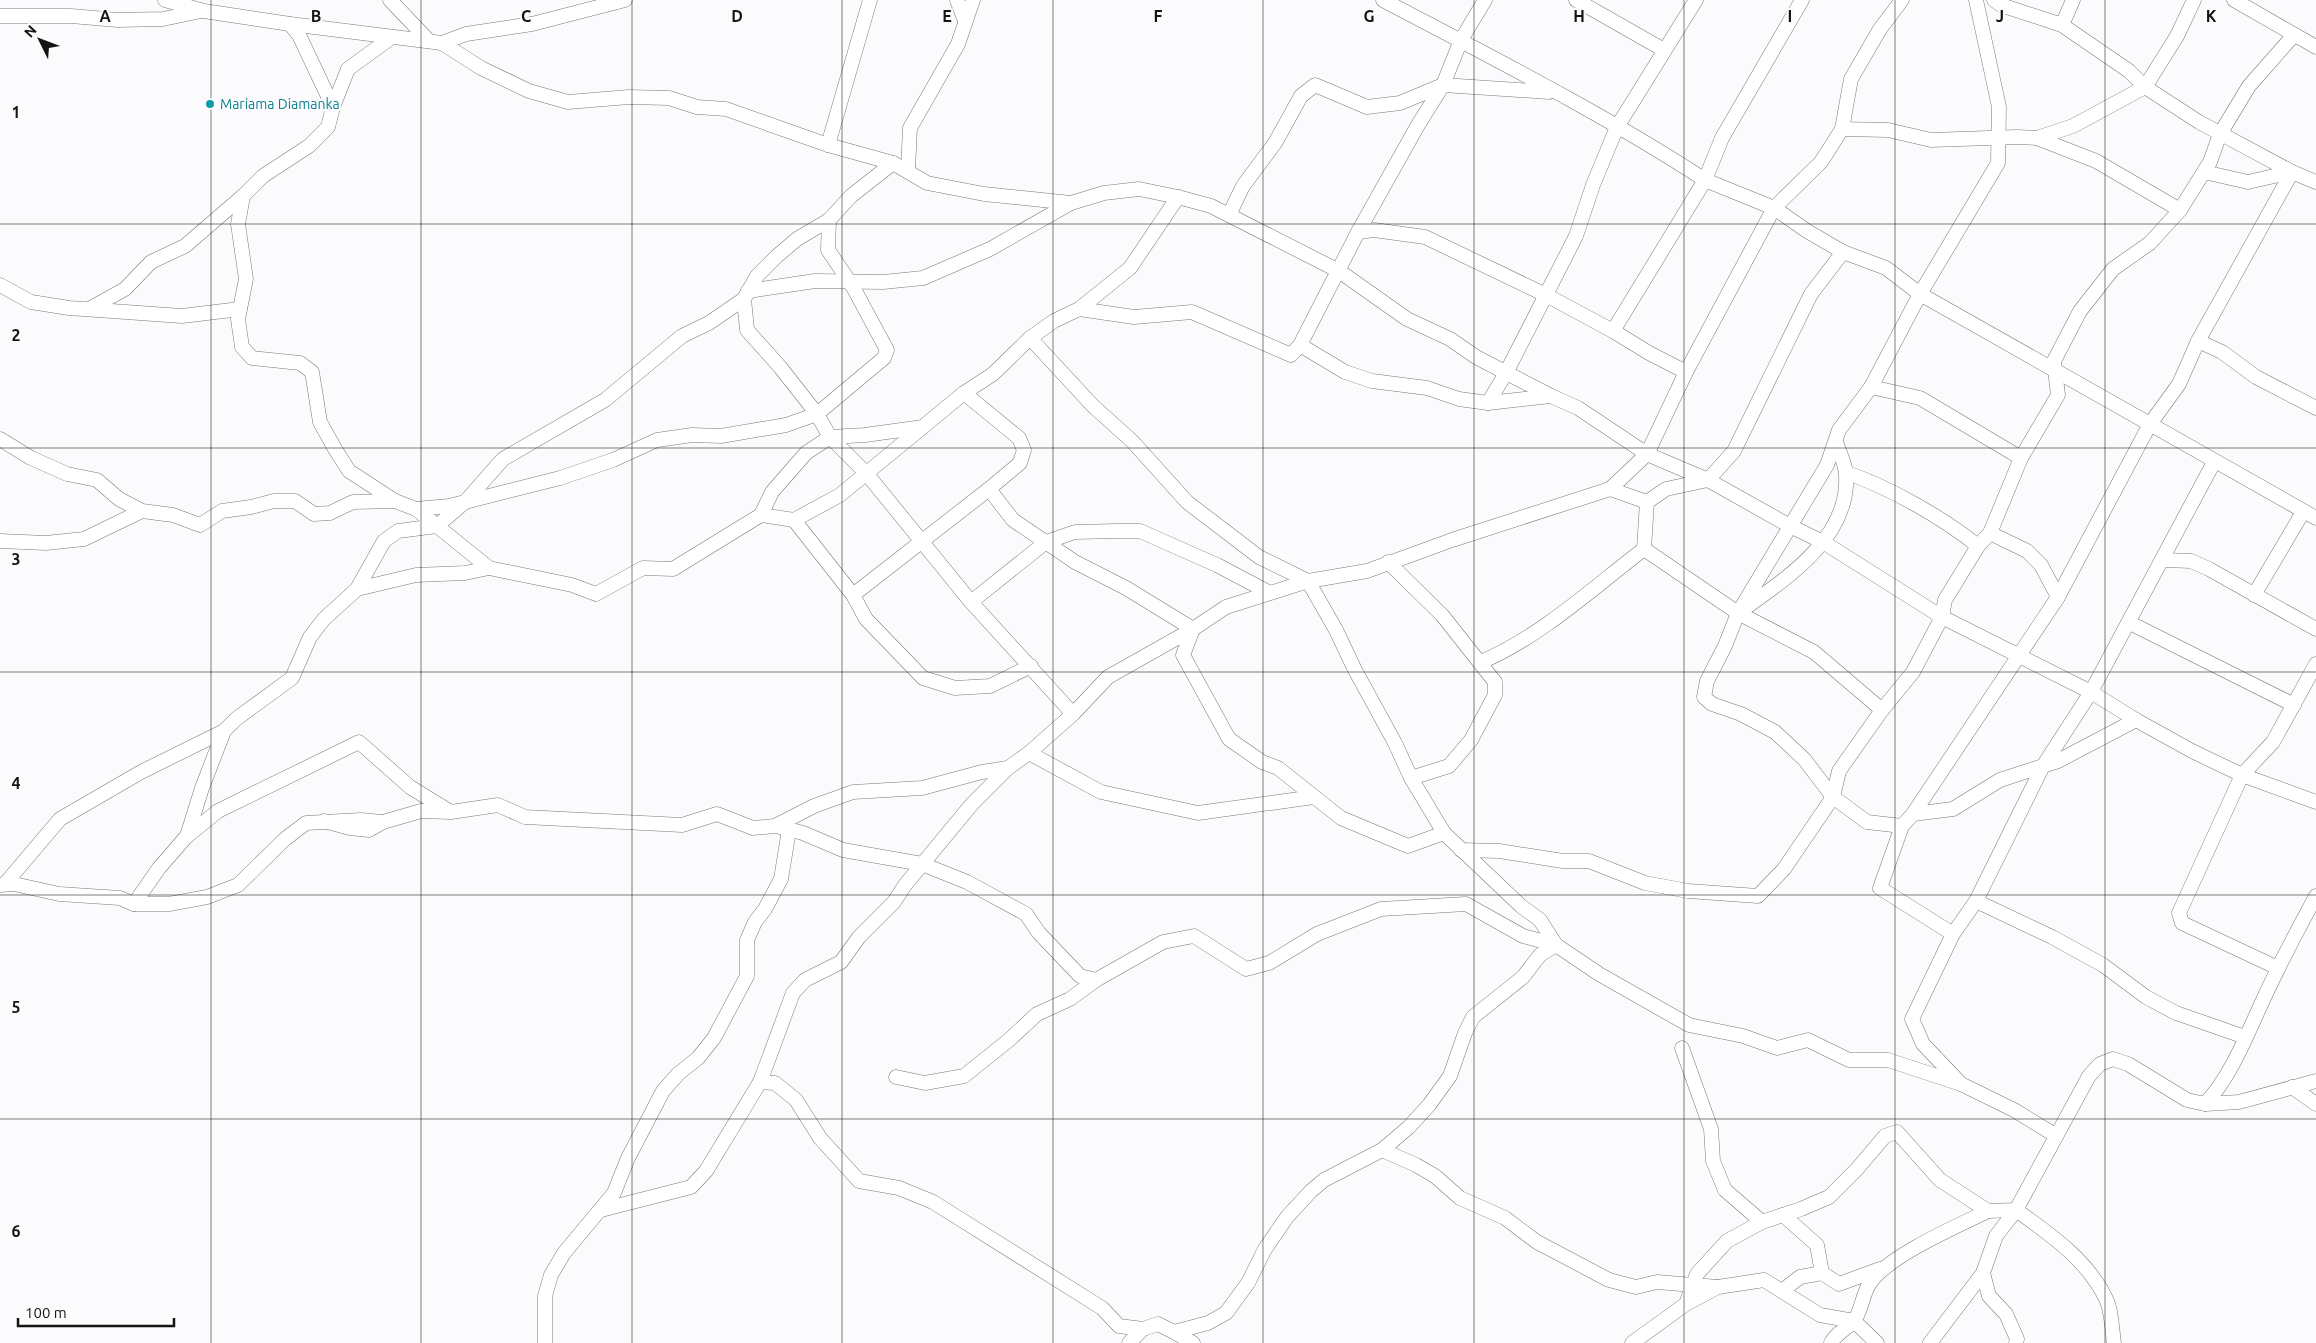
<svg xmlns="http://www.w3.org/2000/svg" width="2316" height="1343" viewBox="0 0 2316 1343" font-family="Ubuntu,sans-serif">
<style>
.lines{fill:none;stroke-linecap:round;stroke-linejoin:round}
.minor-casing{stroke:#78797a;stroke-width:15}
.minor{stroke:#fff;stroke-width:14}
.grid{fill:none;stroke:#141414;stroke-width:1;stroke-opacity:0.55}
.culture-dot{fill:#0f9aa8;stroke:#fbfbfd;stroke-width:2}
.labels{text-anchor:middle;stroke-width:4.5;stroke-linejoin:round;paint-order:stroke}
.culture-label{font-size:14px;fill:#0d838f;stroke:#fbfbfd;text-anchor:start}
.grid-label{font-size:16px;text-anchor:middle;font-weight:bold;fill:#141414;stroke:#fbfbfd;stroke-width:4.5;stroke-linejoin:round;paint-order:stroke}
</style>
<rect width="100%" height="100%" fill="#fbfbfd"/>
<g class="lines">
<g class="minor-casing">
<g id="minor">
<path d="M 165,0 L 204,11 L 290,24 L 442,43 L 466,34 L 532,24 L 625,0"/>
<path d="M 390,0 L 429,41"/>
<path d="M 957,0 L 965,21"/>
<path d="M 1383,0 C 1491,57 1602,113 1705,180 L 1722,138 L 1802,0"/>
<path d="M 1576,0 L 1664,50"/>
<path d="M 1976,0 L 1999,107 L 1998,163 L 1920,294 L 1871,387 L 1839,430 L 1827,465 L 1738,613 L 1725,646 L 1707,681 L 1704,697 L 1712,704 L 1741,714 L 1775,732 L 1804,759 L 1833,797 L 1867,822 L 1902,826 L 1913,814 L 2058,597 L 2150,424 L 2179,384 L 2198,341 L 2292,172"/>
<path d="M 1994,0 L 2001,5 L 2062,25 L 2129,71 L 2145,87 L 2199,122 L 2292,172 L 2316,182"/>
<path d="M 2234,0 L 2316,47"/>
<path d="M 0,16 L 71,16 L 118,20 L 163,19 L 201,11"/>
<path d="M 290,24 L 299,35 L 333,107"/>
<path d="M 2062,25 L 2073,0"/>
<path d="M 392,37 L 348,69 L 333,107 L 328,127 L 309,146 L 263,176 L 243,196 L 238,224 L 246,279 L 238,319 L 242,347 L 252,358 L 300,363 L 312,372 L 320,422 L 335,449 L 349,471 L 395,501"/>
<path d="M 442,43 L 481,68 L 529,91 L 568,102 L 629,97 L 669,98 L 697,107 L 726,109 L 828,145 L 893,163 L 927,183 L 984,194 L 1071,203 L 1104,193 L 1139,189 L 1178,197 L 1211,206 L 1339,271 L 1407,319 L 1450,339 L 1476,357 L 1551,396"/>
<path d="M 1842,129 L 1888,130 L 1931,140 L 2017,137 L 2037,138 L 2096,161 L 2180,210"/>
<path d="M 2037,138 L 2073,126 L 2145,87 L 2177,36 L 2194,0"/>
<path d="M 828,145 L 870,0"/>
<path d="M 893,163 L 851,196 L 829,220 L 797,239 L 777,256 L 757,276 L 744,299 L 747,330 L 780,367 L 817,414 L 830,437 L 866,473 L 971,602 L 1073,714"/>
<path d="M 908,170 L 910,128 L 958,44 L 973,0"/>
<path d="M 2204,172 L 2248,182 L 2292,172"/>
<path d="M 1229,215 L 1243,186 L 1275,143 L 1301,96 L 1315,85 L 1367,107 L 1400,103 L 1443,85 L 1549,92"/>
<path d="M 1358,232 L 1374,230 L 1425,237 L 1546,295 L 1613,331 L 1705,180 L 1774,208 L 1807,231 L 1843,252 L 1886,268 L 1920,294 L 2316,518"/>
<path d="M 0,285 L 31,302 L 69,308 L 182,316 L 240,309"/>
<path d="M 748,291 L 815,281 L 883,282 L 923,278 L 990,249 L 1071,203"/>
<path d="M 89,309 L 125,289 L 151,262 L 185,246 L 243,196"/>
<path d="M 1079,309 L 1134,317 L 1192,312 L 1291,355 L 1300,345 L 1358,232 L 1418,125 L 1443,85 L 1461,40 L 1485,0"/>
<path d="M 1613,331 L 1649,353 L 1686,372"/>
<path d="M 1030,338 L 1093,406 L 1132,441 L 1187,502 L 1259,557 L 1308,581 L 1336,630 L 1355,670 L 1395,743 L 1411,778 L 1444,833"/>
<path d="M 2198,341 L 2222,352 L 2256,377 L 2316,408"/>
<path d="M 1300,345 L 1345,372 L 1372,381 L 1427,388 L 1459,399 L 1488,403 L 1551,396 L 1578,408 L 1647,454 L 1708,480 L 1790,526 L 1823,542 L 1942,617 L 2091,692 L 2136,720 L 2192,751 L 2242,775 L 2316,802"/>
<path d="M 1871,387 L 1920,398 L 2021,458"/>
<path d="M 964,393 L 1019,438 L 1024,450 L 1020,463 L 989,489"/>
<path d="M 1488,403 L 1506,373 L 1576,236 L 1593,185 L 1617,127 L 1696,0"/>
<path d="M 0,439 L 31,458 L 67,474 L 97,480 L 119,499 L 142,511 L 173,515 L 200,525 L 222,511 L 251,507 L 274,501 L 295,501 L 314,514 L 330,513 L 353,502 L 395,501 L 416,509 L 489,568"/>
<path d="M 1847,473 C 1889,487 1943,518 1978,546"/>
<path d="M 1610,489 L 1647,502 L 1666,489 L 1708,480 L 1734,451 L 1811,294 L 1843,252"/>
<path d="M 416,509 L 449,506 L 560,478 L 613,460 L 657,440 L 692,435 L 721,436 L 786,425 L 817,414 L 884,358 L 887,350 L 853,287 L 828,250 L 829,220"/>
<path d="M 761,515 L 772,492 L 806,453 L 830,437 L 865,435 L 923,427"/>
<path d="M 794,520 L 853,595 L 989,489 L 1013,520 L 1075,562 L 1126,588 L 1193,629 L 1183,655 L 1229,739 L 1262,762 L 1278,768 L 1341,818 L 1408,846 L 1444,833 L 1521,906 L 1540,920 L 1556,945 L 1599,974 L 1689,1025 L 1743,1036 L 1777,1048 L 1808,1040 L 1849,1060 L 1888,1060 L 1961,1084"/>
<path d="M 1990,533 L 2027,551 L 2041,565 L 2058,597"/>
<path d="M 0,541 L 46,543 L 84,539 L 142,511"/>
<path d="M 1644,549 L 1738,613 C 1784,580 1850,539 1846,475 C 1846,465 1839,452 1836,442"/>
<path d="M 2164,560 L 2191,561 L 2209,569 L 2316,629"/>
<path d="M 1388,562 L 1442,615 L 1495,682 L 1495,695 L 1471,740 L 1449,766 L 1411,778"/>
<path d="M 357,589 L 416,575 L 465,573 L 489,568 L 572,585 L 596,594 L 643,568 L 673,569 L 761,515 L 794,520 L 840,495 L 964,393 L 993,374 L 1030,338 L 1054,321 L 1079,309 L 1130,268 L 1178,197"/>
<path d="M 853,595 L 866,619 L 923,678 L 955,688 L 990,686 L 1031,666"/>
<path d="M 2254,595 L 2303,512"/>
<path d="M 971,602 L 1046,542 L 1075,532 L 1117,531 L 1140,531 L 1217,565 L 1268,592"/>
<path d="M 1738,613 L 1814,652 L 1882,710"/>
<path d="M 2130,623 L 2294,705"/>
<path d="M 1481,662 C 1540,637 1593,588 1644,549 L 1647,502"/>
<path d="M 1029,753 L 1101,792 L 1198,813 L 1314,797"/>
<path d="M 1913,814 L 1953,809 L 2000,780 L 2058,761 L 2136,720"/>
<path d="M 324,821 L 350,828 L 369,830 L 383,822 L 421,811 L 451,812 L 498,805 L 525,817 L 682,825 L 717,814 L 753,828 L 775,826 L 814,806 L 853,792 L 922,788 L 982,772 L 1008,768"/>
<path d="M 1902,826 L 1880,888 L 1953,934"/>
<path d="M 780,827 L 803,833 L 843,850 L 922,864 L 967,882 L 1026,914 L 1039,933 L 1080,976 L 1096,980"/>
<path d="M 187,836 L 202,788 L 224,731"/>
<path d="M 1461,850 L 1499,851 L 1563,861 L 1589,861 L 1645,883 L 1688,891 L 1758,896 L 1784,869 L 1833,797 L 1839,771 L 1882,710 L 1913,672 L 1942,617 L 1945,600 L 1978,546 L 1990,533 L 2021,458 L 2058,395 L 2054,361 L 2080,311 L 2113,269 L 2150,243 L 2180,210 L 2210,162 L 2220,134 L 2249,86 L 2293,36"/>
<path d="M 5,884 L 60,819 L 141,772 L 224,731 L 236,719 L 292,678 L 310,637 L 324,619 L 357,589 L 384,541 L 398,531 L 437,526 L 466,501 L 503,459 L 605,400 L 682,336 L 709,323 L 744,299"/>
<path d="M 0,885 L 14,884 L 59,894 L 120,898 L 134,904 L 169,904 L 207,897 L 238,885 L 285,839 L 306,823 L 361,820 L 382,822"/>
<path d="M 1976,901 L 2043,766 L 2091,692 L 2214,462"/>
<path d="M 134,904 L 159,868 L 186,837 L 218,811 L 359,742 L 410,787 L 449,811"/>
<path d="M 2278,968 L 2182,923 L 2179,913 L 2242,775 L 2273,742 L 2316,664"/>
<path d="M 1682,1048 L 1711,1129 L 1713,1161 L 1725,1190 L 1762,1222"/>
<path d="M 896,1077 L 925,1083 L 964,1076 L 1009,1040 L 1037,1014 L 1070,999 L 1096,980 L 1163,942 L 1194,936 L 1246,969 L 1269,963 L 1317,934 L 1381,909 L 1466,904 L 1523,936 L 1556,945"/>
<path d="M 760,1082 L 775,1083 L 796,1100 L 820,1138 L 859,1181 L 899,1188 L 933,1202 L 1102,1308 L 1119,1326 L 1143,1329"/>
<path d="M 2292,1087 L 2316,1104"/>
<path d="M 2205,1104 L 2239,1102 L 2316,1081"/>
<path d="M 2055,1135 L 2014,1110 L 1961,1084 L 1923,1044 L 1912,1019 L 1953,934 L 1976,901 L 2052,937 L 2103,965 L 2146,997 L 2176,1013 L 2245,1037"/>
<path d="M 1382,1150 L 1416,1165 L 1435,1176 L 1460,1198 L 1505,1218 L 1537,1242 L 1609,1280 L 1636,1287 L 1657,1282 L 1718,1287"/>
<path d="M 601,1210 L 691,1187 L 706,1171 L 760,1082 L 793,993 L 805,980 L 841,962 L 859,937 L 894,902 L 905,885 L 972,804 L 1008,768 L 1029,753 L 1073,714 L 1108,677 L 1193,629 L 1226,607 L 1308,581 L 1367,571 L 1452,540 L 1610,489 L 1647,454 L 1686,372 L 1774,208 L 1821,162 L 1842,129 L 1851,79 L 1880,29 L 1902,0"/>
<path d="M 1783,1215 L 1817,1245 L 1822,1273 L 1839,1284 L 1880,1269"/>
<path d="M 1782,1291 L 1800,1277 L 1822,1273"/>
<path d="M 1686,1304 L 1718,1287 L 1764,1280 L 1820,1315 L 1854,1321 L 1877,1343"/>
<path d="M 1174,1332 L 1193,1343"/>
<path d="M 545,1343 L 545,1296 L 551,1275 L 564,1253 L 614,1193 L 628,1158 L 663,1091 L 678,1074 L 698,1058 L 714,1038 L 747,976 L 747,940 L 755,922 L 765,909 L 781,879 L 789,830"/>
<path d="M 1129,1343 L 1143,1329 L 1158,1324 L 1174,1332 L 1208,1323 L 1226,1313 L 1248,1283 L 1265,1249 L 1287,1217 L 1311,1191 L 1324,1180 L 1382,1150 L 1409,1127 L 1429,1105 L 1450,1076 L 1465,1033 L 1473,1017 L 1523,977 L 1540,955 L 1556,945"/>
<path d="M 1632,1343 L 1686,1304 L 1697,1274 L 1727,1241 L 1762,1222 L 1801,1209 L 1829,1197 L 1857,1169 L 1885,1136 L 1897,1132 L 1940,1180 L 1988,1211 L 2016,1210 C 2051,1235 2089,1261 2107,1301 C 2112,1313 2112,1330 2114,1343"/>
<path d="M 1831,1343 C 1836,1333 1845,1330 1853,1322 C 1862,1312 1862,1294 1870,1283 C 1888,1256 1957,1226 1988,1211"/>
<path d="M 1930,1343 L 1983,1273"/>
<path d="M 2016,1343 L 2017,1339 L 2006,1314 L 1989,1296 L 1983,1273 L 1996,1236 L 2016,1210 L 2089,1076 L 2100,1064 L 2113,1059 L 2128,1064 L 2187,1100 L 2205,1104 C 2232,1075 2247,1034 2264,998 C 2280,963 2298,929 2316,896"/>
</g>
</g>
<use href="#minor" class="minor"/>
</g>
<path class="grid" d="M 211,0 L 211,1343M 421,0 L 421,1343M 632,0 L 632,1343M 842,0 L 842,1343M 1053,0 L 1053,1343M 1263,0 L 1263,1343M 1474,0 L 1474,1343M 1684,0 L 1684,1343M 1895,0 L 1895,1343M 2105,0 L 2105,1343M 0,224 L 2316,224M 0,448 L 2316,448M 0,672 L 2316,672M 0,895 L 2316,895M 0,1119 L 2316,1119"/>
<circle class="culture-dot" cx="210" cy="104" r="5"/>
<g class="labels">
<g class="culture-label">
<text x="220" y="109">Mariama Diamanka</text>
</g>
</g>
<g class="grid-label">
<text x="105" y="22">A</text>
<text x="316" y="22">B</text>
<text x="526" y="22">C</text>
<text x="737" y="22">D</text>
<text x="947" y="22">E</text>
<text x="1158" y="22">F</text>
<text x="1369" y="22">G</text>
<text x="1579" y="22">H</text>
<text x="1790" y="22">I</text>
<text x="2000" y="22">J</text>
<text x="2211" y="22">K</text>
<text x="16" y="118">1</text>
<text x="16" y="341">2</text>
<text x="16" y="565">3</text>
<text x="16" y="789">4</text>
<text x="16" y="1013">5</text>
<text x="16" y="1237">6</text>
</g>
<g transform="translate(40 40) rotate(312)" stroke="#fbfbfd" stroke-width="4" paint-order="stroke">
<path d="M0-4L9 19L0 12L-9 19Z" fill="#141414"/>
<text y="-8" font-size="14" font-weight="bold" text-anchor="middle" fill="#141414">N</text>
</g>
<path d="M18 1318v8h156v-8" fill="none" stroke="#141414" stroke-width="2.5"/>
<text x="25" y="1318" font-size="15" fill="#141414" stroke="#fbfbfd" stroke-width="4" paint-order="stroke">100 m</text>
</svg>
